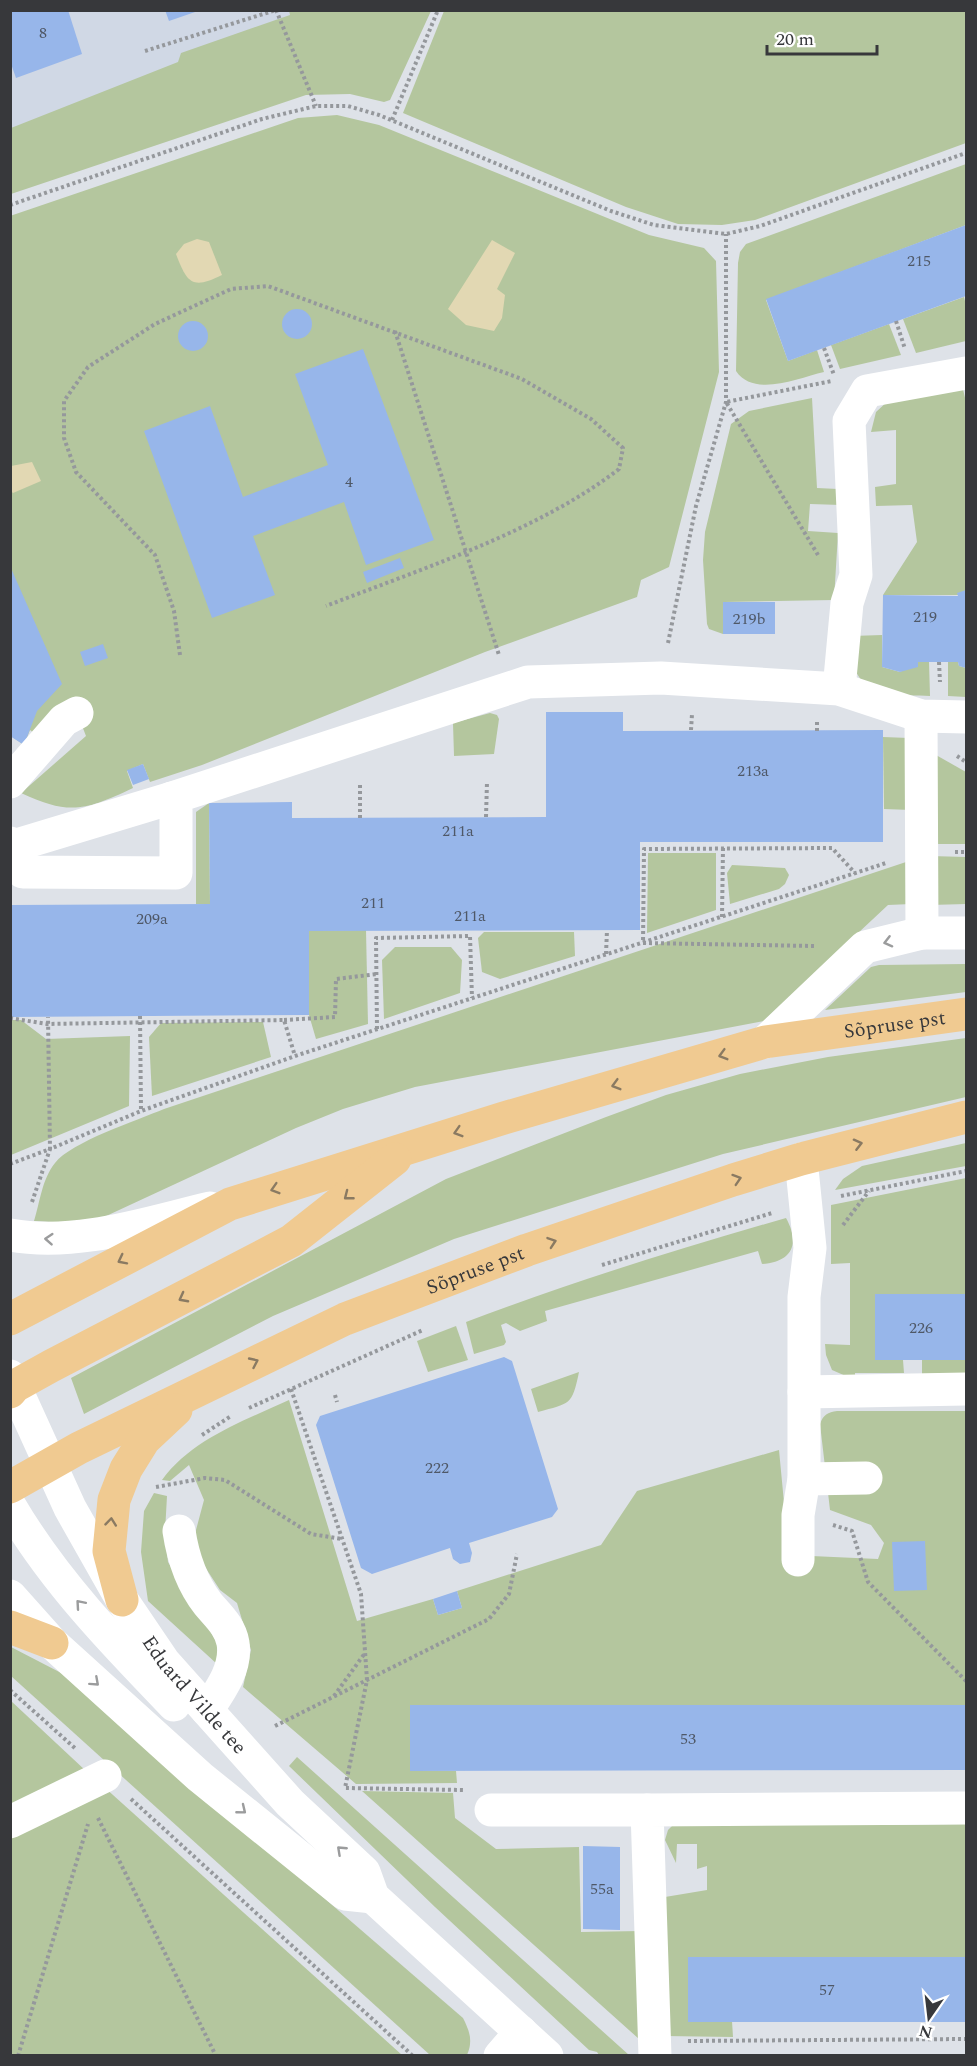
<svg xmlns="http://www.w3.org/2000/svg" width="977" height="2066" viewBox="0 0 977 2066" font-family="Spectral,serif">
<style>
.built{fill:#d0d8e5}
.green{fill:#b4c69e}
.sand{fill:#e2d8b3}
.building{fill:#97b6ea}
.lines{fill:none;stroke-linecap:round;stroke-linejoin:round}
.path{stroke:#95989c;stroke-width:4;stroke-dasharray:3 3;stroke-linecap:butt}
.minor{stroke:#fff;stroke-width:33}
.major{stroke:#f0ca91;stroke-width:33}
.oneway{stroke:#9b9c9d}
.oneway2{stroke:#8a7a62}
.labels{text-anchor:middle;stroke-width:4.5;stroke-linejoin:round;paint-order:stroke}
.number-label{font-size:16px;fill:#4f5867}
.street-label{font-size:20px;fill:#37383b;stroke:#fff}
</style>
<rect width="100%" height="100%" fill="#dee2e8"/>
<path class="built" d="M 11,11 L 382,11 L 11,156 Z"/>
<g class="green">
<path d="M 289,11 L 431,11 L 390,100 L 384,102 L 350,94 L 306,95 L 11,194 L 11,128 L 178,62 L 181,53 L 290,15 Z"/>
<path d="M 444,11 L 966,11 L 966,143 L 755,220 L 722,225 L 678,224 L 626,207 L 403,113 Z"/>
<path d="M 337,115 L 379,125 L 649,235 L 704,248 L 716,261 L 719,372 L 669,567 L 641,580 L 637,597 L 485,652 L 202,765 L 150,782 L 143,764 L 127,771 L 133,788 C 86,810 70,816 21,793 L 86,736 L 72,700 L 35,734 L 30,730 L 24,745 L 11,736 L 10,216 L 298,118 Z"/>
<path d="M 966,164 L 966,225 L 766,300 L 788,361 L 817,350 L 824,372 C 798,378 754,398 736,371 L 738,263 L 740,252 L 746,244 Z"/>
<path d="M 964,297 L 966,305 L 966,341 L 916,353 L 903,319 Z"/>
<path d="M 889,324 L 901,355 L 840,369 L 831,345 Z"/>
<path d="M 961,381 L 966,402 L 966,595 L 883,595 L 917,542 L 912,505 L 876,506 L 875,487 L 896,484 L 896,430 L 871,432 L 876,412 L 889,400 Z"/>
<path d="M 812,398 L 817,488 L 838,489 L 841,505 L 810,504 L 808,531 L 838,533 L 834,600 L 724,602 L 723,634 L 709,629 L 707,624 L 703,560 L 705,532 L 731,424 L 749,411 Z"/>
<path d="M 882,635 L 882,667 L 900,672 L 918,662 L 929,662 L 930,696 C 905,695 865,698 855,669 C 852,659 853,646 852,636 Z"/>
<path d="M 948,662 L 958,662 L 959,666 L 966,668 L 966,697 L 948,696 Z"/>
<path d="M 490,713 L 497,715 L 499,719 L 494,754 L 454,756 L 453,723 Z"/>
<path d="M 883,737 L 909,738 L 911,810 L 884,809 Z"/>
<path d="M 936,755 L 966,772 L 966,844 L 936,844 Z"/>
<path d="M 209,803 L 210,904 L 196,904 L 196,812 Z"/>
<path d="M 648,853 L 716,853 L 716,910 L 647,933 Z"/>
<path d="M 930,856 L 966,857 L 966,904 L 930,905 Z"/>
<path d="M 909,861 L 911,904 L 888,905 L 764,1021 L 415,1087 L 343,1109 L 296,1128 L 104,1217 L 72,1223 L 34,1221 C 40,1202 42,1179 55,1163 C 71,1142 138,1120 164,1109 Z"/>
<path d="M 732,865 L 785,868 L 789,875 L 785,884 L 779,889 L 730,904 L 727,873 Z"/>
<path d="M 366,930 L 368,1024 L 316,1039 L 309,1015 L 309,931 Z"/>
<path d="M 484,932 L 574,932 L 575,956 L 500,979 L 482,972 L 478,938 Z"/>
<path d="M 395,947 L 451,947 L 462,960 L 460,993 L 384,1019 L 382,960 Z"/>
<path d="M 966,964 L 966,992 L 825,1010 L 871,967 L 879,965 Z"/>
<path d="M 11,1020 L 21,1020 L 46,1039 L 130,1036 L 129,1106 L 11,1155 Z"/>
<path d="M 263,1022 L 271,1057 L 152,1096 L 149,1037 L 161,1023 Z"/>
<path d="M 966,1038 L 966,1097 L 723,1154 L 454,1239 L 273,1316 L 84,1414 L 71,1378 L 446,1179 L 606,1117 L 666,1095 L 740,1074 L 828,1057 Z"/>
<path d="M 966,1143 L 966,1166 L 835,1190 L 843,1179 L 862,1166 Z"/>
<path d="M 966,1178 L 966,1294 L 875,1294 L 875,1360 L 903,1360 L 904,1373 L 855,1373 L 855,1380 L 832,1370 L 826,1355 L 825,1344 L 850,1345 L 850,1263 L 831,1264 L 831,1205 Z"/>
<path d="M 786,1218 C 801,1245 791,1262 762,1264 L 758,1251 L 545,1311 L 547,1321 L 520,1331 L 506,1323 L 501,1325 L 506,1342 L 504,1345 L 474,1354 L 466,1322 C 571,1282 678,1249 786,1218 Z"/>
<path d="M 456,1326 L 468,1360 L 428,1372 L 417,1341 Z"/>
<path d="M 922,1360 L 966,1360 L 966,1373 L 922,1374 Z"/>
<path d="M 579,1372 C 572,1406 570,1403 538,1412 L 531,1389 Z"/>
<path d="M 289,1400 L 357,1621 L 433,1599 L 438,1615 L 462,1608 L 457,1591 L 601,1545 L 637,1491 L 779,1450 L 789,1555 L 878,1559 L 884,1543 L 871,1525 L 830,1510 L 820,1424 C 823,1415 828,1412 837,1411 L 966,1411 L 966,1705 L 410,1705 L 410,1771 L 456,1771 L 457,1783 L 356,1784 L 243,1687 L 251,1650 L 237,1603 L 220,1590 L 205,1567 L 196,1543 L 196,1530 L 204,1500 L 189,1465 L 170,1481 L 162,1480 C 192,1439 244,1421 289,1400 Z"/>
<path d="M 154,1493 L 167,1496 L 165,1532 L 168,1562 L 218,1644 L 217,1664 L 148,1601 L 141,1552 L 144,1511 Z"/>
<path d="M 11,1647 L 67,1676 L 463,2018 C 470,2032 473,2041 467,2055 L 430,2055 L 11,1676 Z"/>
<path d="M 10,1700 L 86,1771 L 10,1809 Z"/>
<path d="M 297,1757 L 629,2055 L 599,2055 L 597,2052 L 589,2050 L 435,1907 L 289,1766 Z"/>
<path d="M 103,1786 L 402,2055 L 11,2056 L 11,1833 Z"/>
<path d="M 362,1791 L 453,1793 L 455,1818 L 496,1849 L 579,1847 L 581,1932 L 641,1931 L 639,2039 Z"/>
<path d="M 820,1822 L 888,1825 L 966,1824 L 966,1957 L 689,1957 L 688,2022 L 732,2021 L 733,2037 L 665,2036 L 665,1897 L 707,1890 L 707,1866 L 697,1869 L 697,1844 L 677,1844 L 676,1863 L 665,1840 L 668,1830 L 672,1826 Z"/>
</g>
<g class="sand">
<path d="M 197,239 L 209,242 L 222,275 C 192,290 187,283 176,254 L 184,244 Z"/>
<path d="M 492,240 L 515,253 L 497,289 L 505,295 L 502,318 L 494,331 L 466,325 L 448,309 Z"/>
<path d="M 32,462 L 41,481 L 13,493 L 11,491 L 11,466 Z"/>
</g>
<g class="building">
<path d="M 10,10 L 68,10 L 82,54 L 16,78 L 10,61 Z"/>
<path d="M 165,10 L 198,10 L 198,11 L 169,21 Z"/>
<path d="M 966,225 L 966,296 L 788,361 L 766,299 Z"/>
<circle cx="297" cy="324" r="15"/>
<circle cx="193" cy="336" r="15"/>
<path d="M 363,349 L 434,540 L 366,565 L 344,502 L 253,536 L 275,595 L 212,618 L 144,431 L 210,406 L 243,497 L 328,465 L 295,374 Z"/>
<path d="M 400,558 L 404,568 L 367,583 L 363,572 Z"/>
<path d="M 10,566 L 62,684 L 37,711 L 24,745 L 10,736 Z"/>
<path d="M 966,590 L 966,668 L 959,666 L 958,662 L 918,662 L 918,667 L 900,672 L 882,667 L 883,595 L 958,596 L 957,593 Z"/>
<rect x="723" y="602" width="52" height="32"/>
<path d="M 103,644 L 108,658 L 85,666 L 80,652 Z"/>
<path d="M 546,712 L 623,712 L 623,731 L 883,730 L 883,842 L 640,842 L 640,930 L 309,931 L 309,1015 L 10,1017 L 10,905 L 210,904 L 209,803 L 292,802 L 292,818 L 546,817 Z"/>
<path d="M 143,764 L 149,779 L 133,785 L 127,770 Z"/>
<rect x="875" y="1294" width="91" height="66"/>
<path d="M 504,1357 L 512,1361 L 558,1509 L 552,1517 L 469,1543 L 472,1553 L 470,1562 L 460,1564 L 453,1559 L 450,1548 L 372,1574 L 361,1568 L 316,1425 L 320,1416 Z"/>
<path d="M 925,1541 L 927,1590 L 894,1591 L 892,1542 Z"/>
<path d="M 457,1591 L 462,1608 L 438,1615 L 433,1599 Z"/>
<path d="M 410,1705 L 966,1705 L 966,1770 L 410,1771 Z"/>
<path d="M 583,1846 L 620,1847 L 620,1930 L 583,1929 Z"/>
<rect x="688" y="1957" width="278" height="65"/>
</g>
<g class="lines">
<g class="path">
<path d="M 276,10 L 316,106"/>
<path d="M 145,51 L 276,10"/>
<path d="M 392,120 L 438,10"/>
<path d="M 10,205 L 262,119 L 316,106 L 348,106 L 379,115 L 611,211 L 654,225 L 726,234 L 760,226 L 966,153"/>
<path d="M 896,321 L 905,349"/>
<path d="M 395,331 L 499,655"/>
<path d="M 824,348 L 834,375"/>
<path d="M 818,555 L 726,402 L 832,381"/>
<path d="M 668,643 L 696,506 L 726,402 L 726,234"/>
<path d="M 180,655 L 174,611 L 155,555 L 76,472 L 64,438 L 64,401 L 88,367 L 155,324 L 231,289 L 268,286 L 522,379 L 591,419 L 623,448 L 619,469 C 539,531 421,569 326,606"/>
<path d="M 939,662 L 940,682"/>
<path d="M 691,730 L 692,714"/>
<path d="M 817,731 L 817,722"/>
<path d="M 957,756 L 966,762"/>
<path d="M 486,817 L 487,782"/>
<path d="M 360,818 L 360,785"/>
<path d="M 955,852 L 966,852"/>
<path d="M 722,917 L 723,848"/>
<path d="M 814,946 L 643,943 L 644,849 L 832,848 L 855,873"/>
<path d="M 606,954 L 607,930"/>
<path d="M 140,1016 L 141,1111"/>
<path d="M 10,1018 L 47,1024 L 284,1020 L 295,1056"/>
<path d="M 284,1020 L 335,1017 L 336,979 L 377,974"/>
<path d="M 377,1029 L 376,938 L 470,936 L 472,998"/>
<path d="M 10,1164 L 50,1149 L 48,1017"/>
<path d="M 841,1196 L 966,1171"/>
<path d="M 32,1202 L 50,1149 L 141,1111 L 295,1056 L 886,863"/>
<path d="M 843,1225 L 869,1191"/>
<path d="M 602,1265 L 772,1213"/>
<path d="M 291,1389 L 361,1594 L 367,1680 L 345,1788 L 463,1790"/>
<path d="M 335,1395 L 337,1402"/>
<path d="M 249,1408 L 423,1330"/>
<path d="M 202,1435 L 231,1416"/>
<path d="M 156,1487 L 205,1478 L 225,1480 L 311,1534 L 342,1539"/>
<path d="M 833,1525 L 852,1531 L 868,1582 L 966,1681"/>
<path d="M 10,1690 L 77,1750"/>
<path d="M 334,1696 L 365,1653"/>
<path d="M 275,1726 L 489,1619 L 509,1594 L 517,1554"/>
<path d="M 131,1799 L 413,2056"/>
<path d="M 98,1818 L 216,2056"/>
<path d="M 688,2041 L 966,2039"/>
<path d="M 18,2056 L 88,1824"/>
</g>
<g class="minor">
<path d="M 839,689 L 847,603 L 856,575 L 849,421 L 867,391 L 966,373"/>
<path d="M 921,716 L 922,933"/>
<path d="M 10,782 L 64,720 L 77,713"/>
<path d="M 10,843 L 23,872 L 176,873 L 176,810 L 172,798"/>
<path d="M 10,847 L 172,798 L 528,682 L 661,678 L 839,689 L 921,716 L 966,717"/>
<path d="M 765,1042 L 865,947 L 922,933 L 966,933"/>
<path d="M 801,1159 L 810,1248 L 804,1297 L 804,1392 L 966,1389"/>
<path d="M 10,1235 C 77,1247 146,1223 210,1208"/>
<path id="s1" d="M 10,1376 L 70,1508 L 122,1600 L 164,1662 L 290,1803 L 364,1872 L 373,1897 L 547,2056"/>
<path d="M 804,1479 L 866,1478"/>
<path d="M 10,1506 C 54,1581 114,1643 174,1705"/>
<path d="M 179,1531 C 183,1558 191,1582 208,1604 C 218,1616 230,1626 233,1643 C 237,1668 220,1691 207,1710"/>
<path d="M 798,1560 L 798,1515 L 804,1479 L 804,1392"/>
<path d="M 10,1596 L 52,1643 L 200,1777 L 345,1894 L 373,1897"/>
<path d="M 491,1810 L 647,1810"/>
<path d="M 10,1822 L 105,1776"/>
<path d="M 500,2056 L 521,2032"/>
<path d="M 655,2056 L 647,1810 L 966,1808"/>
</g>
<g class="major">
<path id="s2" d="M 10,1319 L 230,1204 L 504,1118 L 765,1042 L 966,1014"/>
<path d="M 10,1392 L 15,1386 L 51,1366 L 291,1241 L 395,1159"/>
<path id="s3" d="M 10,1487 L 79,1448 L 345,1319 L 527,1250 L 733,1180 L 801,1159 L 966,1117"/>
<path d="M 122,1600 L 109,1551 L 114,1500 L 126,1469 L 144,1440 L 176,1410"/>
<path d="M 10,1627 L 52,1643"/>
</g>
</g>
<defs><path id="oneway-chevron" d="M-2-3.5L2.5 0L-2 3.5" fill="none" stroke-width="1.6" stroke-linecap="round" stroke-linejoin="round" transform="scale(1.5)"/></defs>
<g class="oneway">
<use href="#oneway-chevron" transform="translate(888 942) rotate(166)"/>
<use href="#oneway-chevron" transform="translate(49 1239) rotate(-176)"/>
<use href="#oneway-chevron" transform="translate(80 1604) rotate(-131)"/>
<use href="#oneway-chevron" transform="translate(95 1682) rotate(42)"/>
<use href="#oneway-chevron" transform="translate(242 1810) rotate(39)"/>
<use href="#oneway-chevron" transform="translate(341 1850) rotate(-137)"/>
</g>
<g class="oneway2">
<use href="#oneway-chevron" transform="translate(723 1055) rotate(164)"/>
<use href="#oneway-chevron" transform="translate(616 1085) rotate(164)"/>
<use href="#oneway-chevron" transform="translate(458 1132) rotate(163)"/>
<use href="#oneway-chevron" transform="translate(858 1144) rotate(-14)"/>
<use href="#oneway-chevron" transform="translate(737 1179) rotate(-18)"/>
<use href="#oneway-chevron" transform="translate(275 1189) rotate(163)"/>
<use href="#oneway-chevron" transform="translate(348 1196) rotate(142)"/>
<use href="#oneway-chevron" transform="translate(552 1242) rotate(-19)"/>
<use href="#oneway-chevron" transform="translate(122 1260) rotate(153)"/>
<use href="#oneway-chevron" transform="translate(183 1298) rotate(152)"/>
<use href="#oneway-chevron" transform="translate(254 1362) rotate(-25)"/>
<use href="#oneway-chevron" transform="translate(111 1522) rotate(-84)"/>
</g>
<g class="labels">
<g class="number-label">
<text x="43" y="38">8</text>
<text x="919" y="266">215</text>
<text x="349" y="487">4</text>
<text x="925" y="622">219</text>
<text x="749" y="624">219b</text>
<text x="753" y="776">213a</text>
<text x="458" y="836">211a</text>
<text x="373" y="908">211</text>
<text x="470" y="921">211a</text>
<text x="152" y="924">209a</text>
<text x="921" y="1333">226</text>
<text x="437" y="1473">222</text>
<text x="688" y="1744">53</text>
<text x="602" y="1894">55a</text>
<text x="827" y="1995">57</text>
</g>
<g class="street-label">
<text dy="7" stroke="none"><textPath href="#s2" startOffset="938">Sõpruse pst</textPath></text>
<text dy="7" stroke="none"><textPath href="#s3" startOffset="514">Sõpruse pst</textPath></text>
<text dy="7" stroke="none"><textPath href="#s1" startOffset="370">Eduard Vilde tee</textPath></text>
</g>
</g>
<rect width="977" height="2066" fill="none" stroke="#37383b" stroke-width="24"/>
<g transform="translate(929 2018) rotate(194)" stroke="#ffffff" stroke-width="4.5" paint-order="stroke">
<path d="M0-4.5L10 22L0 15L-10 22Z" fill="#37383b"/>
<text y="-9" font-size="16" font-weight="bold" text-anchor="middle" fill="#37383b">N</text>
</g>
<path d="M767 45v9h110v-9" fill="none" stroke="#37383b" stroke-width="3"/>
<text x="776" y="45" font-size="18" fill="#37383b" stroke="#ffffff" stroke-width="4.5" paint-order="stroke">20 m</text>
</svg>
